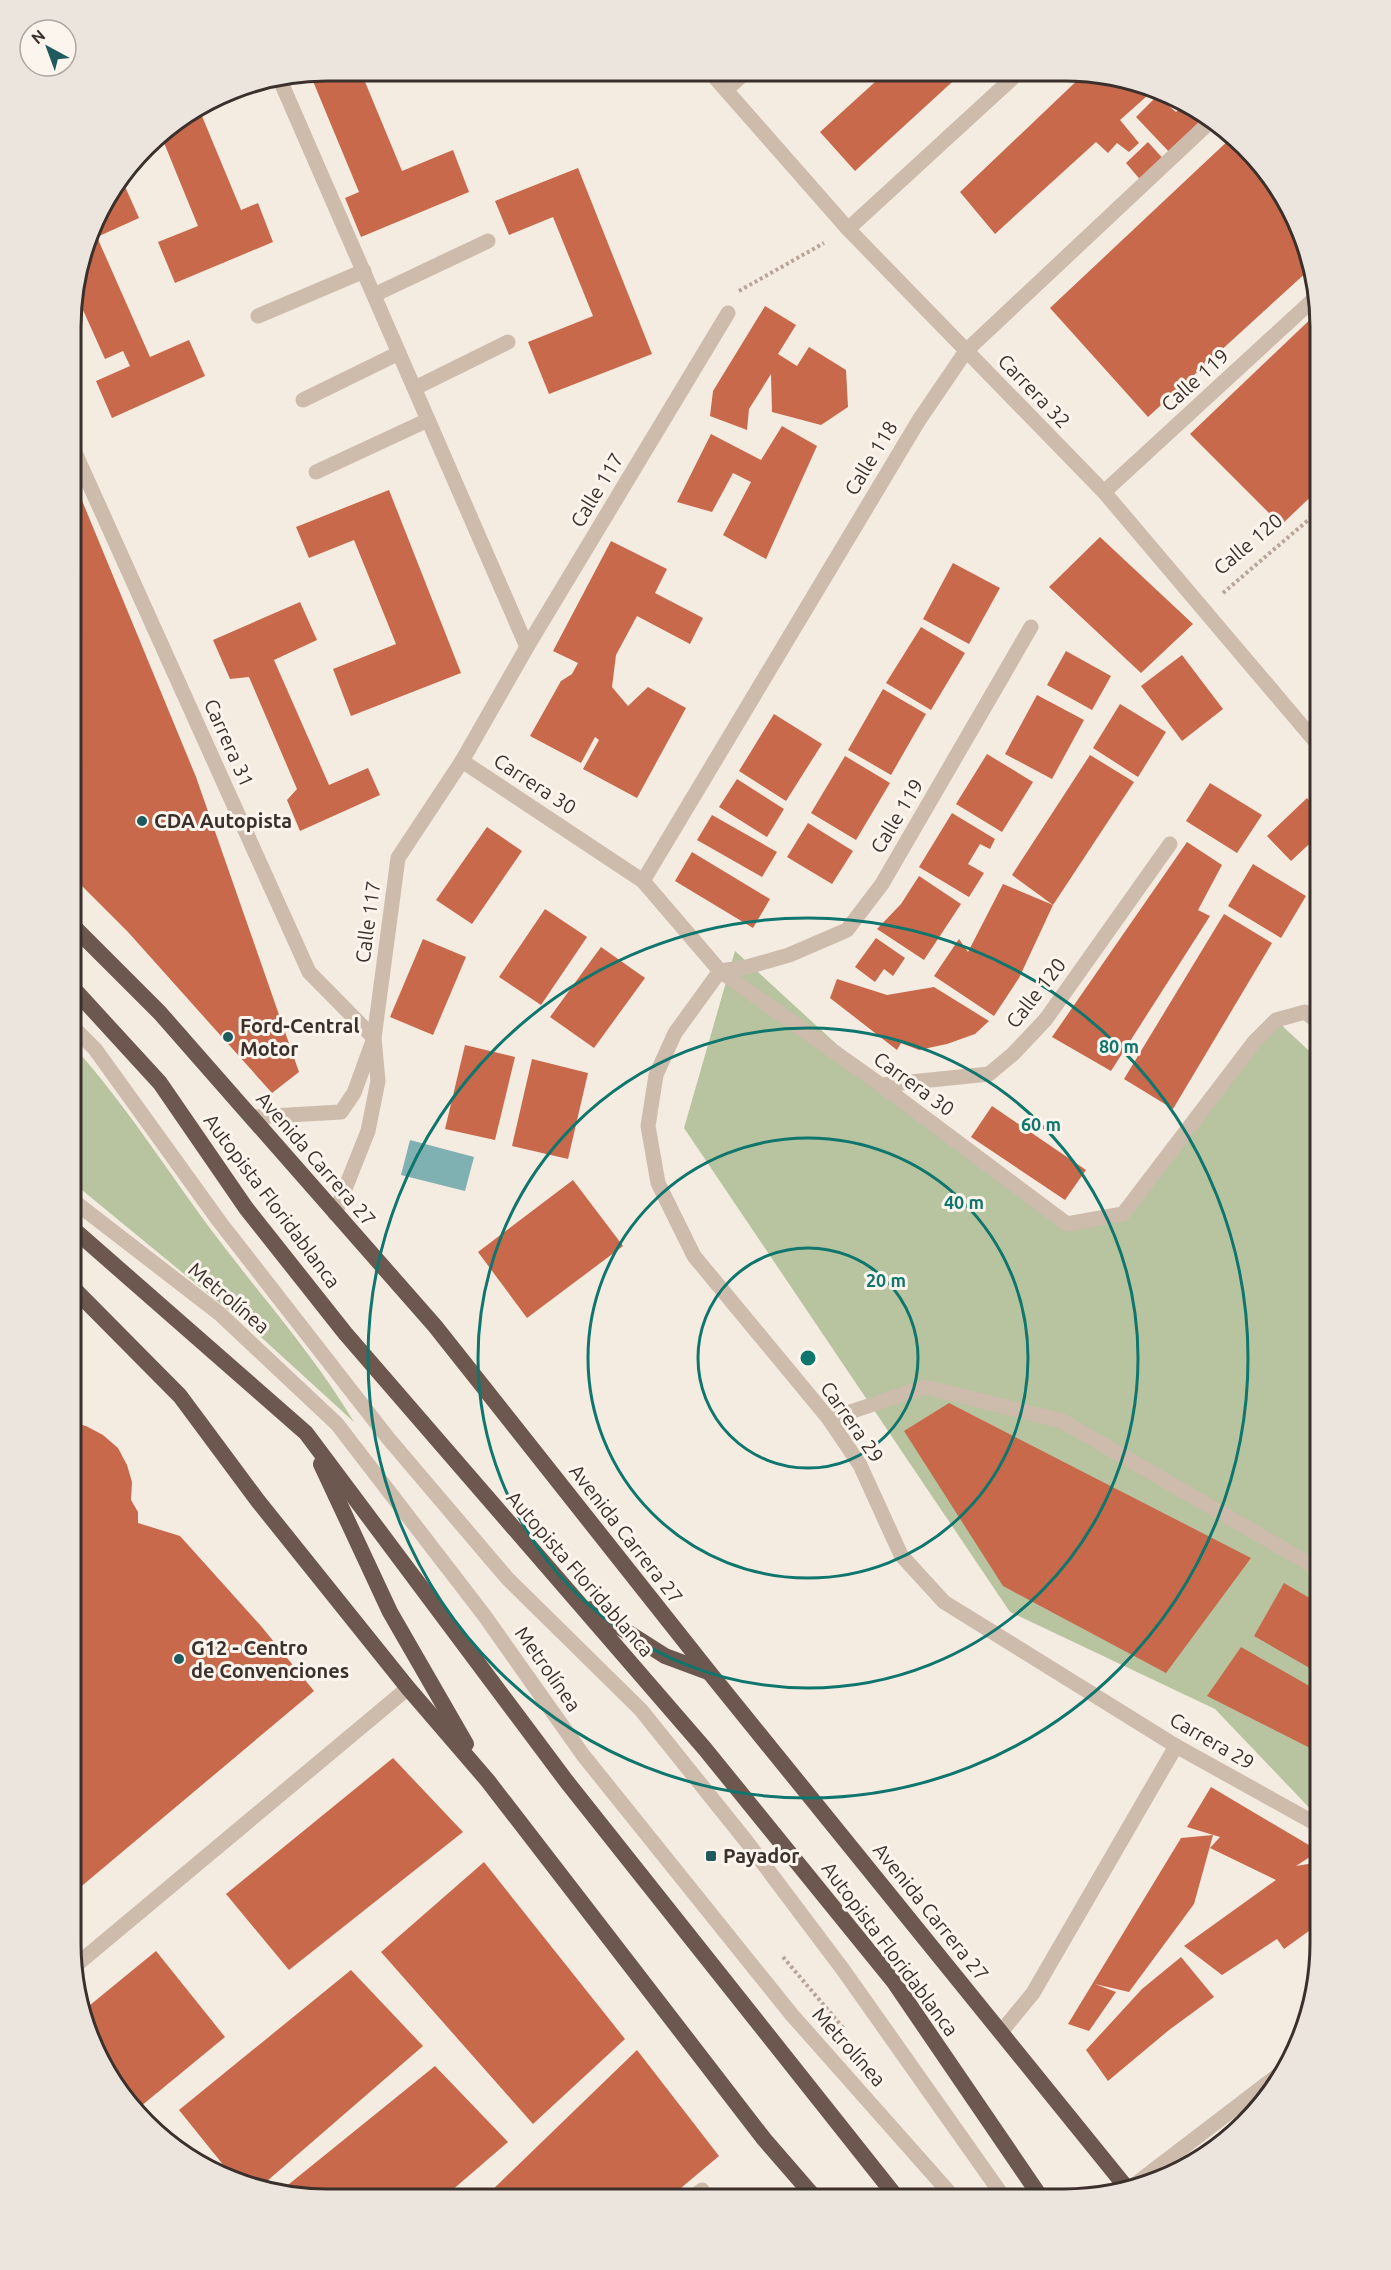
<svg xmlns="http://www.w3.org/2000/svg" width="1391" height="2270" viewBox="0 0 1391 2270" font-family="Ubuntu,sans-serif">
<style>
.green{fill:#b8c4a0}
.water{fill:#7fb0b2}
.building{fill:#c8694b}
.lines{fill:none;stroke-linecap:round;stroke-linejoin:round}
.path{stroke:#b9a596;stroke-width:4;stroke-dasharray:3 3;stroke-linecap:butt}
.service{stroke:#cdbbac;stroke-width:15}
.minor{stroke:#cdbbac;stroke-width:15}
.trunk{stroke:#6c584f;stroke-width:16}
.ring{fill:none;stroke:#0f766e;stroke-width:3}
.poi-dot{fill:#1f5a5e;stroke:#fbf5ee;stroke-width:2}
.labels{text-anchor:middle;stroke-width:6;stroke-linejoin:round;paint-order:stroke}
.street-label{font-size:20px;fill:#3b302b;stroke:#fbf5ee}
.poi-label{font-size:20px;font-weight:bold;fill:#3b302b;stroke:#fbf5ee;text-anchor:start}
.rim{fill:none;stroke:#3b302b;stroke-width:3}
.centre{fill:#0f766e;stroke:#fbf5ee;stroke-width:3}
.ring-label{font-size:18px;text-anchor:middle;font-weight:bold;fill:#0f766e;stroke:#fbf5ee;stroke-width:6;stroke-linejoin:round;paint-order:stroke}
</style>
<rect width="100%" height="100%" fill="#f4ebe1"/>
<g class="green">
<path d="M 735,951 L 881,1085 L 1067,1224 L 1123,1214 L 1276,1020 L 1320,1061 L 1320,1819 L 1215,1709 L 1010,1612 L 684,1128 Z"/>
<path d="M 72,1045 C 124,1102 166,1169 212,1231 C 259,1294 313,1353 354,1422 L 262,1338 L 71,1181 Z"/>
</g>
<path class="water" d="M 410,1140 L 474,1157 L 465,1191 L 401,1175 Z"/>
<g class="building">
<path d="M 327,71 L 379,71 L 363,77 L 402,171 L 453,150 L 469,192 L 361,237 L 345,198 L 359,192 L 310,74 Z"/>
<path d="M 845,72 L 860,72 L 852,80 Z"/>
<path d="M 886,72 L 963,72 L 855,171 L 820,132 Z"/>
<path d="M 1085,73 L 1098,73 L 1156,88 L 1120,120 L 1139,143 L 1129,152 L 1117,143 L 1108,153 L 1096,142 L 995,234 L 960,192 Z"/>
<path d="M 1157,96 L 1176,112 L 1185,103 L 1209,117 L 1173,156 L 1136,117 Z"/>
<path d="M 199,109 L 241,210 L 258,203 L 273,242 L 175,283 L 158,242 L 198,226 L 160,133 Z"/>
<path d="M 1233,136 L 1268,171 L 1301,229 L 1309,270 L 1148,417 L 1050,308 Z"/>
<path d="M 1148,142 L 1166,162 L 1143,183 L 1126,163 Z"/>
<path d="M 578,168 L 652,354 L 549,394 L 528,342 L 593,316 L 553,217 L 509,235 L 495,201 Z"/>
<path d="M 123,182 L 139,218 L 97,237 L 150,357 L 189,340 L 205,376 L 112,418 L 96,381 L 130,366 L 123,351 L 105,359 L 74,290 L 97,213 Z"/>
<path d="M 765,306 L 796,325 L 778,354 L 797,366 L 809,347 L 846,370 L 848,407 L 821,425 L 772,412 L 771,374 L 749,409 L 747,430 L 710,416 L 713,391 Z"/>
<path d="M 1318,312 L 1320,327 L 1320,488 L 1281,525 L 1190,434 Z"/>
<path d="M 782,426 L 817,446 L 766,559 L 723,535 L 751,482 L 733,473 L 712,512 L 677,502 L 711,434 L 761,460 Z"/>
<path d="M 76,486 L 196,777 L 299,1072 L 272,1093 L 128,932 L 72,876 L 72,487 Z"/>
<path d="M 389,490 L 461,673 L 351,716 L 333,669 L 396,644 L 354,540 L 309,558 L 296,527 Z"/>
<path d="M 1100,537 L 1193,624 L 1141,673 L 1049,587 Z"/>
<path d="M 611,541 L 667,569 L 655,593 L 703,618 L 690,644 L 637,616 L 616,655 L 612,687 L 628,706 L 648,687 L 686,708 L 637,798 L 583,769 L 599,740 L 595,737 L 581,763 L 530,736 L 561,681 L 572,674 L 578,663 L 553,651 Z"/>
<path d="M 1320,556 L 1320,575 L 1311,565 Z"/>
<path d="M 953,563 L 1000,588 L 969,644 L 923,619 Z"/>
<path d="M 300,602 L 317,640 L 274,660 L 329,785 L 368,768 L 380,795 L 300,831 L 287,800 L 297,789 L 249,677 L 230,679 L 213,640 Z"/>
<path d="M 921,627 L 965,653 L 931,710 L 886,683 Z"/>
<path d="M 1066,651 L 1111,676 L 1092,710 L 1047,685 Z"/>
<path d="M 1182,655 L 1223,709 L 1182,741 L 1141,686 Z"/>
<path d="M 883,689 L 926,714 L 891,775 L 848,750 Z"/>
<path d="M 1037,695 L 1084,720 L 1052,779 L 1005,754 Z"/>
<path d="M 1120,704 L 1166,732 L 1138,777 L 1093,748 Z"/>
<path d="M 774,714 L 822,744 L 786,801 L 739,771 Z"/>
<path d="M 987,754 L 1033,782 L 1002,832 L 956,804 Z"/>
<path d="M 1090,755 L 1134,782 L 1053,905 L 1012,875 Z"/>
<path d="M 845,756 L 890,783 L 856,840 L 811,813 Z"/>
<path d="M 737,779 L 784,809 L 767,837 L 719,807 Z"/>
<path d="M 1210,783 L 1262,815 L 1237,853 L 1186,821 Z"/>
<path d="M 1307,798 L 1320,812 L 1320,834 L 1291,861 L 1267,836 Z"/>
<path d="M 952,813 L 995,839 L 990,849 L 980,844 L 968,864 L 984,873 L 969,897 L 919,867 Z"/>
<path d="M 712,815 L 777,852 L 762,877 L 697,840 Z"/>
<path d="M 808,823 L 853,851 L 832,884 L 787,857 Z"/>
<path d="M 487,827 L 522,851 L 472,924 L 436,900 Z"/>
<path d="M 1187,842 L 1222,865 L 1198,910 L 1210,916 L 1111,1071 L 1052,1037 Z"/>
<path d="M 692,852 L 770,899 L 753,928 L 675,881 Z"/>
<path d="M 1253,864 L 1306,896 L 1281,938 L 1228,906 Z"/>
<path d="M 919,876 L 961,904 L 924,960 L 877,929 L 901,904 Z"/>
<path d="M 1003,884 L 1053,905 L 1019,978 L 994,1016 L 934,976 L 959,939 L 968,952 Z"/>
<path d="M 545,909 L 587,937 L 541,1005 L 499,977 Z"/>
<path d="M 1224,914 L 1272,943 L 1173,1109 L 1124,1079 Z"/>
<path d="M 876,938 L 905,958 L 893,976 L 884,969 L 875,982 L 855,967 Z"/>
<path d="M 423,939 L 466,957 L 433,1035 L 390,1017 Z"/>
<path d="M 601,947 L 645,978 L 594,1048 L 550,1017 Z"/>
<path d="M 837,979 L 887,995 L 934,987 L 989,1021 L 975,1034 L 947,1044 L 919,1050 L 901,1043 L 897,1050 L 830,998 Z"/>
<path d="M 465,1045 L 515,1057 L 495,1140 L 445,1129 Z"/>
<path d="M 532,1059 L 588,1073 L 568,1159 L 512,1146 Z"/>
<path d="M 992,1106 L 1086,1170 L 1065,1200 L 971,1137 Z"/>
<path d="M 573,1180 L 623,1246 L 527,1318 L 478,1252 Z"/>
<path d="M 949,1403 L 1251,1558 L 1166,1673 L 1003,1586 L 904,1431 Z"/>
<path d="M 71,1422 L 86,1426 L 103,1435 L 118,1448 L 127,1465 L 132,1482 L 131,1500 L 138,1512 L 138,1523 L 180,1536 L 261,1626 L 314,1691 L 71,1895 Z"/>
<path d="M 1284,1583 L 1320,1604 L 1320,1674 L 1254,1636 Z"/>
<path d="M 1241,1647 L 1320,1692 L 1320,1753 L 1207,1696 Z"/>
<path d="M 393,1758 L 463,1832 L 289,1970 L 226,1894 Z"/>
<path d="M 1211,1787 L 1319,1851 L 1296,1866 L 1320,1862 L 1320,1923 L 1284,1949 L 1277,1939 L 1222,1975 L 1184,1946 L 1276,1880 L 1210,1848 L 1220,1837 L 1187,1827 Z"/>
<path d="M 1213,1835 L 1194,1904 L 1129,1992 L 1095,1984 L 1116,1992 L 1089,2031 L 1068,2024 L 1181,1838 Z"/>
<path d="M 484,1862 L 625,2039 L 533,2124 L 381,1952 Z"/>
<path d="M 156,1951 L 225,2037 L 135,2111 L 123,2099 L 90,2041 L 84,2010 Z"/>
<path d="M 1181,1957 L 1214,1997 L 1169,2030 L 1108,2081 L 1086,2050 L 1142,1989 Z"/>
<path d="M 351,1970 L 423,2046 L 259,2188 L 237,2182 L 179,2110 Z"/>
<path d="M 637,2050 L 719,2156 L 669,2198 L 484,2198 Z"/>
<path d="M 435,2066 L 508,2142 L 443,2198 L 294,2197 L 278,2193 Z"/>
</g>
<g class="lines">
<g class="path">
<path d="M 739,291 L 824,243"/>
<path d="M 1223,593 L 1320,510"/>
<path d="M 783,1957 L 845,2030"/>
</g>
<g class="service">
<path d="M 280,80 L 527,647"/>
<path d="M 374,295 L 488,241"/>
<path d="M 258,316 L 364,271"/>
<path d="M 415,388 L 508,342"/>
<path d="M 303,400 L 399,353"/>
<path d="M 316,472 L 428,420"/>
<path d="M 72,1026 L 95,1049 L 219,1221 L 388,1438 L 507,1578 L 641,1710 L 747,1842 L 844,1971 L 1005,2199"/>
<path d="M 71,1199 L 220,1314 L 337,1424 L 484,1615 L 583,1755 L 792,2015 L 955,2199"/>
<path d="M 829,1419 L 925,1387 L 1062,1421 L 1320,1570"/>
<path d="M 75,1966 L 408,1688"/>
<path d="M 692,2198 L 702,2190"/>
</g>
<g class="minor">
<path d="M 710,72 L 848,229 L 1104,492 L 1320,747"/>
<path d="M 726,90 L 746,72"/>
<path d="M 848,229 L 1018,73"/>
<path d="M 72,446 L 309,972 L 374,1038 L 378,1081 L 368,1131 L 335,1214"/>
<path d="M 1104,492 L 1315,298"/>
<path d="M 1031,627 L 882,884 L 847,930 L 789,955 L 747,967 L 720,971 L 675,1033 L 656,1075 L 648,1126 L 658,1183 L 694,1256 L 829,1419 L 860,1465 L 901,1555 L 944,1602 L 1176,1746 L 1320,1826"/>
<path d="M 462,761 L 643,881 L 720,971 L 881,1085 L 1067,1224 L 1123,1214 L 1254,1042 L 1276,1020 L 1305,1012 L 1320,1024"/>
<path d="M 643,881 L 919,420 L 966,351 L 1213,119"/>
<path d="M 881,1085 L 989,1074 L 1013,1054 L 1046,1019 L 1170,844"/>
<path d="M 253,1117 L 341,1112 L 354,1093 L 374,1038 L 398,858 L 462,761 L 527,647 L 728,313"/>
<path d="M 1001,2032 L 1033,1993 L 1176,1746"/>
<path d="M 1133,2186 L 1282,2072"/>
</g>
<g class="trunk">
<path d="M 72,925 L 160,1013 L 435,1326 L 709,1672 L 1126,2187"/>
<path d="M 72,987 L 160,1083 L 246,1208 L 345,1333 L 705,1749 L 894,1982 L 1042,2199"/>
<path d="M 71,1227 L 306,1433 L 567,1782 L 898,2199"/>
<path d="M 71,1286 L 180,1396 L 258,1501 L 408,1688 L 488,1781 L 764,2139 L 816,2199"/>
<path d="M 321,1464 L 390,1612 L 466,1744"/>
<path d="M 591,1609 L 665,1656 L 708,1672"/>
</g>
</g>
<g class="ring">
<circle cx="808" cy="1358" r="110"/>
<circle cx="808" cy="1358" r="220"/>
<circle cx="808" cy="1358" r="330"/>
<circle cx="808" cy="1358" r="440"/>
</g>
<g class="poi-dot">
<circle cx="142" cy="821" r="6"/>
<circle cx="228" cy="1037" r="6"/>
<circle cx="179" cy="1659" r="6"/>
<rect x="705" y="1850" width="12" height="12" rx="3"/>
</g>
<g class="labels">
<g class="street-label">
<text transform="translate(1195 380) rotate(-42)" y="7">Calle 119</text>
<text transform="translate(1034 391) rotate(46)" y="7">Carrera 32</text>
<text transform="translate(871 458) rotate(-59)" y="7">Calle 118</text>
<text transform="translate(597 490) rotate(-59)" y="7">Calle 117</text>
<text transform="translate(1248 544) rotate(-40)" y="7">Calle 120</text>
<text transform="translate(229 743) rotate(66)" y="7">Carrera 31</text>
<text transform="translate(535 784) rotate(33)" y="7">Carrera 30</text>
<text transform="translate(897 816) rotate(-59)" y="7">Calle 119</text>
<text transform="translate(368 922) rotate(-82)" y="7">Calle 117</text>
<text transform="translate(1036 993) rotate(-52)" y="7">Calle 120</text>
<text transform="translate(914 1084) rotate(36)" y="7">Carrera 30</text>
<text transform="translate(316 1159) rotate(49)" y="7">Avenida Carrera 27</text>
<text transform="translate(272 1201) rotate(53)" y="7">Autopista Floridablanca</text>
<text transform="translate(229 1298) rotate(40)" y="7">Metrolínea</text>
<text transform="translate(852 1422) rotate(55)" y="7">Carrera 29</text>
<text transform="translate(626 1534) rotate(52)" y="7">Avenida Carrera 27</text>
<text transform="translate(580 1574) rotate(49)" y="7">Autopista Floridablanca</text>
<text transform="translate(548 1669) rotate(55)" y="7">Metrolínea</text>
<text transform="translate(1212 1741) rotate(30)" y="7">Carrera 29</text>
<text transform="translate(931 1912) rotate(51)" y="7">Avenida Carrera 27</text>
<text transform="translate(890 1949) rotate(53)" y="7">Autopista Floridablanca</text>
<text transform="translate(849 2047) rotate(48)" y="7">Metrolínea</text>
</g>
<g class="poi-label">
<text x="154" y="828">CDA Autopista</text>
<text x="240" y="1033">Ford-Central<tspan x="240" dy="23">Motor</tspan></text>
<text x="191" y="1655">G12 - Centro<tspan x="191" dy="23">de Convenciones</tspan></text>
<text x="723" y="1863">Payador</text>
</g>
</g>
<path d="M0 0H1391V2270H0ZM327 81H1064A246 246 0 0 1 1310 327V1943A246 246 0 0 1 1064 2189H327A246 246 0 0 1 81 1943V327A246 246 0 0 1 327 81Z" fill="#ece5de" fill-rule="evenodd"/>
<path class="rim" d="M327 81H1064A246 246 0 0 1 1310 327V1943A246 246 0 0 1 1064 2189H327A246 246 0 0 1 81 1943V327A246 246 0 0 1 327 81Z"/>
<circle cx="808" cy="1358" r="9" class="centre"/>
<g class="ring-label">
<text x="1119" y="1053">80 m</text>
<text x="1041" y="1131">60 m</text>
<text x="964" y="1209">40 m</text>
<text x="886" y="1287">20 m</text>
</g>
<g transform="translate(48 48) rotate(319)"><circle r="28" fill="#fbf5ee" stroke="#aea6a0" stroke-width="1.5"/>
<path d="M0-4.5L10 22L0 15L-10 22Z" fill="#1f5a5e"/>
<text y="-9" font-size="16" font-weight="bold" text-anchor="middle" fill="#3b302b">N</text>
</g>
</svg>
